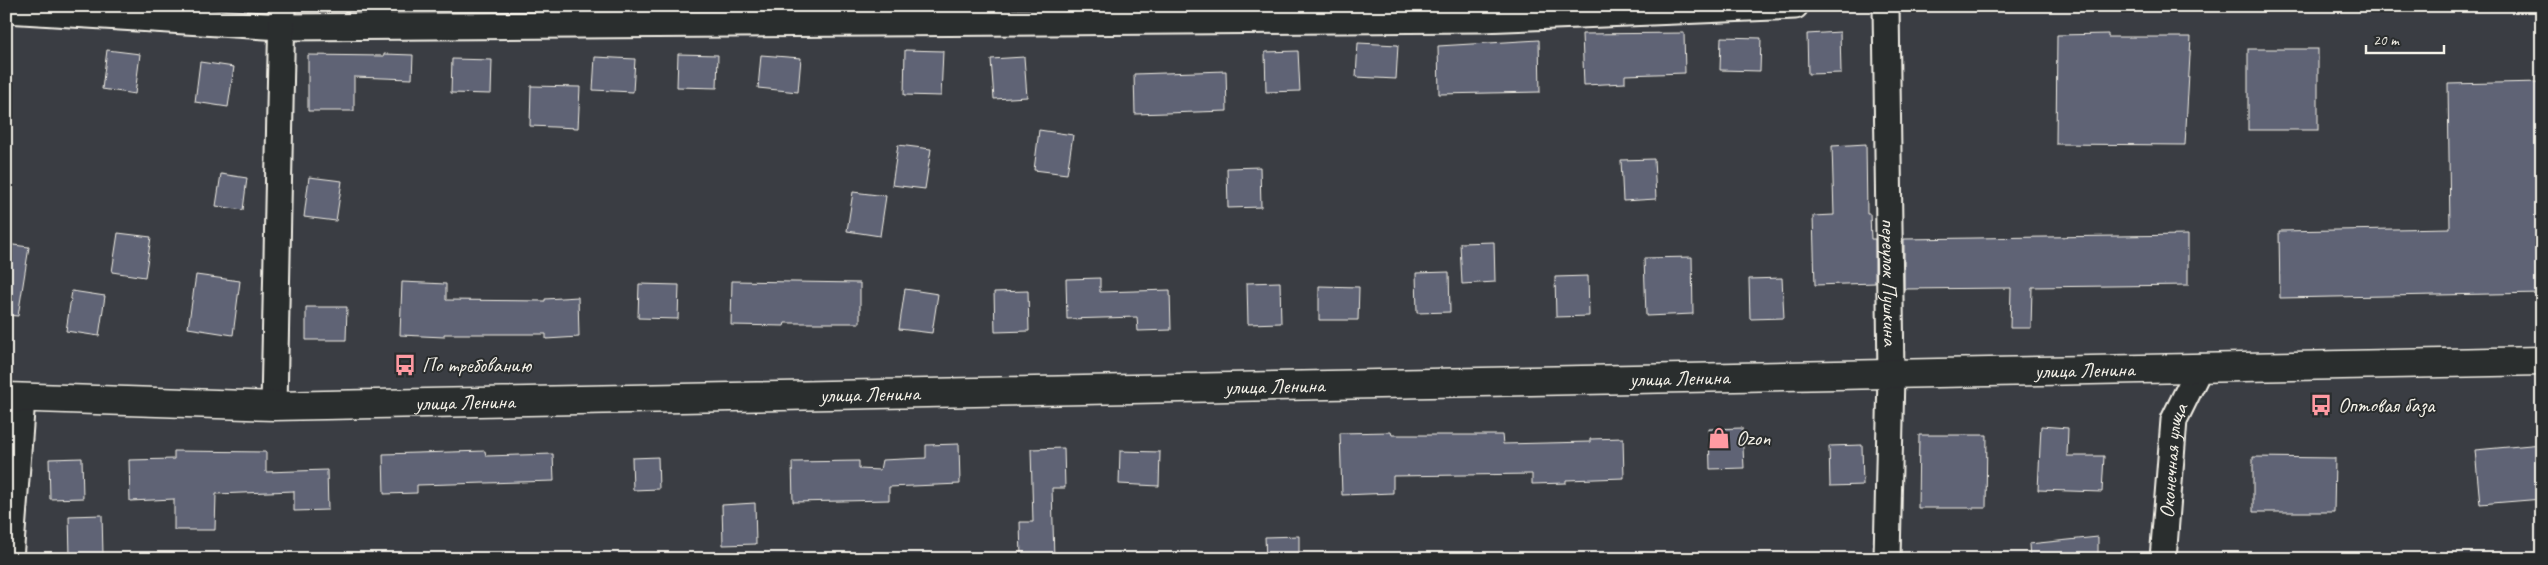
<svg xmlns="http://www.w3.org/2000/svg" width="2548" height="565" viewBox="0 0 2548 565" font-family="Caveat,sans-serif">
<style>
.building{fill:#5e6375;stroke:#f4f1e8}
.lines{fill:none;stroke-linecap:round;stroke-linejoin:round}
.minor-casing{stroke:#f4f1e8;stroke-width:29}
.tertiary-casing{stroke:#f4f1e8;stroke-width:31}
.minor{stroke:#2a2d2e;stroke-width:25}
.tertiary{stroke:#2a2d2e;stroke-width:28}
.labels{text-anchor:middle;stroke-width:4;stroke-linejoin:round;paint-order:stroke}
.street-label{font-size:21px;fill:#f4f1e8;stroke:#2a2d2e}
.poi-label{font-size:21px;fill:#f4f1e8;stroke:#2a2d2e;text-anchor:start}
</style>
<rect width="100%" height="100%" fill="#3a3d43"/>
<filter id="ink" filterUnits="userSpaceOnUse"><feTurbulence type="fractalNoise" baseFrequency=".02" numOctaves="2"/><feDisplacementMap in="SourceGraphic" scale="10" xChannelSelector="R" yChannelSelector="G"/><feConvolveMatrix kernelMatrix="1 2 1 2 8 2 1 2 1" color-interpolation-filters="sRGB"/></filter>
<g filter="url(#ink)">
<g class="building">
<path d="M 1840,32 L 1841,73 L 1808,74 L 1807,34 Z"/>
<path d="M 1684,33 L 1685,73 L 1625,75 L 1625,83 L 1584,85 L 1582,34 Z"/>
<path d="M 2108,34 L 2108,37 L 2191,37 L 2185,145 L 2056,144 L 2057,35 Z"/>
<path d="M 1721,37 L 1761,38 L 1760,71 L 1720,70 Z"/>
<path d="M 1539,40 L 1540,92 L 1439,94 L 1438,46 Z"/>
<path d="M 1358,43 L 1398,45 L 1396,79 L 1356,77 Z"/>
<rect x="2248" y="49" width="70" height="81"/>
<path d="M 107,50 L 140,54 L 135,94 L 102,89 Z"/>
<path d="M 905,50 L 943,51 L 941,96 L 904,95 Z"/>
<path d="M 1298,51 L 1300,91 L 1266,92 L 1265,52 Z"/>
<path d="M 384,54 L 413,55 L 412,79 L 354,77 L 354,111 L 308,111 L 308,55 L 384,56 Z"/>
<path d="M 678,54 L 718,55 L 717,88 L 677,87 Z"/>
<path d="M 761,55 L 801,58 L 798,92 L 758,88 Z"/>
<path d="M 595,57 L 635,59 L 633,92 L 593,90 Z"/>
<path d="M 1024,57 L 1027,97 L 994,99 L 991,59 Z"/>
<path d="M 452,59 L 492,60 L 491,94 L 451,93 Z"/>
<path d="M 200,62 L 234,67 L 228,107 L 195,102 Z"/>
<path d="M 1226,71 L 1227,111 L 1135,114 L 1134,74 Z"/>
<path d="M 2542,82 L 2542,293 L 2280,298 L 2279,231 L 2450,228 L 2448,84 Z"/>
<path d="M 531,86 L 580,87 L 578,128 L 530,126 Z"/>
<path d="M 1039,130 L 1073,135 L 1067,174 L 1034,170 Z"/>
<path d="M 1866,144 L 1867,214 L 1870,214 L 1871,239 L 1875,239 L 1875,283 L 1815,285 L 1813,216 L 1834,215 L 1832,146 Z"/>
<path d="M 898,145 L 931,149 L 925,189 L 892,185 Z"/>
<path d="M 1654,159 L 1656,199 L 1623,201 L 1621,160 Z"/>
<path d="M 1260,167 L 1261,207 L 1228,208 L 1227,168 Z"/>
<path d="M 221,174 L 247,178 L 243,210 L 216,206 Z"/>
<path d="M 309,177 L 342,181 L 336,221 L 304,217 Z"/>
<path d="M 853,192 L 886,196 L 880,236 L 847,231 Z"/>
<path d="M 118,233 L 151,237 L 145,277 L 112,272 Z"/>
<path d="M 2188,235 L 2188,285 L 2032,287 L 2031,328 L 2010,328 L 2011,288 L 1904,289 L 1904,239 Z"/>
<path d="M 1494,242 L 1495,282 L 1462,284 L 1460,243 Z"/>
<path d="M 6,244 L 29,247 L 18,316 L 6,315 Z"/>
<path d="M 1692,257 L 1693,314 L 1646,316 L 1644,258 Z"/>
<path d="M 1449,272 L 1450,312 L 1417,313 L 1416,273 Z"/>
<path d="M 196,275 L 240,281 L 233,335 L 188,328 Z"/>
<path d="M 1588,276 L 1589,316 L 1556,317 L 1555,277 Z"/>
<path d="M 1100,278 L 1100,292 L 1170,290 L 1171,330 L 1138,331 L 1137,317 L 1067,319 L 1066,279 Z"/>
<path d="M 1782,278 L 1784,318 L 1750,319 L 1749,279 Z"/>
<path d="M 732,281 L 860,283 L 860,323 L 785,323 L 784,326 L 731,325 Z"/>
<path d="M 402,282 L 446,284 L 446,300 L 545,301 L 545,299 L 578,297 L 579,337 L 546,339 L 546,334 L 444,334 L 444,337 L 400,335 Z"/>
<path d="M 1280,282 L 1281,323 L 1248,324 L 1247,283 Z"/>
<path d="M 639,284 L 679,285 L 678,319 L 638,318 Z"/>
<path d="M 1319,286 L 1359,287 L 1358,320 L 1319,320 Z"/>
<path d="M 905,289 L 938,294 L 932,333 L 899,329 Z"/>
<path d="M 72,291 L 105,296 L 99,336 L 66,331 Z"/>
<path d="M 1028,291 L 1029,331 L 995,332 L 994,292 Z"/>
<path d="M 306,307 L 347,307 L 346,340 L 306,340 Z"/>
<path d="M 2041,426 L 2068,428 L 2067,456 L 2104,456 L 2102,492 L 2038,490 Z"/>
<path d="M 1742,428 L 1744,468 L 1710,469 L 1709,429 Z"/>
<path d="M 1391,432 L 1392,435 L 1502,435 L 1503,444 L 1590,442 L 1590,439 L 1623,438 L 1624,478 L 1566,480 L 1566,483 L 1532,484 L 1532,474 L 1393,476 L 1393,493 L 1342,495 L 1340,433 Z"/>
<path d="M 1919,435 L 1987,435 L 1986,508 L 1918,508 Z"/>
<path d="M 959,444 L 960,484 L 889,487 L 889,500 L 793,502 L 792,462 L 859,461 L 859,469 L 880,470 L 882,460 L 926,458 L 926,445 Z"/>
<path d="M 2542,444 L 2542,499 L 2480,504 L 2475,450 Z"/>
<path d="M 1862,445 L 1863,485 L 1830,486 L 1829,446 Z"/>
<path d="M 1064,448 L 1065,488 L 1052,488 L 1054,559 L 1021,559 L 1020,522 L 1033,522 L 1031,449 Z"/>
<path d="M 174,451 L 266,452 L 266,472 L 327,470 L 328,510 L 294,511 L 294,491 L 216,494 L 215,530 L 174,530 L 174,499 L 130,501 L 129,460 L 174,459 Z"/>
<path d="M 485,451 L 486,456 L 553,454 L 554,481 L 417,485 L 417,493 L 384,494 L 383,454 Z"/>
<path d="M 1120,451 L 1160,452 L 1159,486 L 1119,484 Z"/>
<path d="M 658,457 L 659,489 L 633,490 L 632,458 Z"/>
<path d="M 2253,457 L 2335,458 L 2334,512 L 2253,512 Z"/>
<path d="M 82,458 L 83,498 L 50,499 L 49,459 Z"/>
<path d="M 755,503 L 756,544 L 723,545 L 722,505 Z"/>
<path d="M 102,515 L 103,555 L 70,556 L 69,516 Z"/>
<path d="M 1299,536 L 1299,559 L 1266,559 L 1265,537 Z"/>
<path d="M 2098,537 L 2098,559 L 2030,559 L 2029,544 Z"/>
</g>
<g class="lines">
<g class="minor-casing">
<g id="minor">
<path id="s1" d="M 1886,6 L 1891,374 L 1887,559"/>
<path d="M 6,10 L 282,27 L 1481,19 L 1795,6"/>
<path d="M 274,406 L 282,6"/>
<path d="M 10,559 L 22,398"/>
<path id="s2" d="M 2163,559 L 2174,420 L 2200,367"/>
</g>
</g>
<g class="tertiary-casing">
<g id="tertiary">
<path id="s3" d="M 6,397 L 274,406 L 2542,361"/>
</g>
</g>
<use href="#minor" class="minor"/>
<use href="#tertiary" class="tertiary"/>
</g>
</g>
<defs>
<g id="bus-bare" transform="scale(1.725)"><path d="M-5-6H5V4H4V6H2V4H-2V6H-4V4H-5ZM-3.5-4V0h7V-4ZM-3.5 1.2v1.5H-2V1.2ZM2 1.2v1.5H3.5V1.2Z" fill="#ff9aa2" stroke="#2a2d2e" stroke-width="2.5" paint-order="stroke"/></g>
<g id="shop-bare" transform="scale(1.725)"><path d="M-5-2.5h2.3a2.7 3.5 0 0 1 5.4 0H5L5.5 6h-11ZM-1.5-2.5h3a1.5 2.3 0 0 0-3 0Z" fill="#ff9aa2" stroke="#2a2d2e" stroke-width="2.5" paint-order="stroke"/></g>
</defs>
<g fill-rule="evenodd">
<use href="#bus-bare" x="405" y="365"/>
<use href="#bus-bare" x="2321" y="405"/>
<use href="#shop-bare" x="1719" y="438"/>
</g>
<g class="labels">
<g class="street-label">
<text dy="7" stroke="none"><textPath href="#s1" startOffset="276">переулок Пушкина</textPath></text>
<text dy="7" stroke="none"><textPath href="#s3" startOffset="2079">улица Ленина</textPath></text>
<text dy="7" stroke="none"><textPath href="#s3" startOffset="1674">улица Ленина</textPath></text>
<text dy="7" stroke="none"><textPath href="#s3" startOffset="1269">улица Ленина</textPath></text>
<text dy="7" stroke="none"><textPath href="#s3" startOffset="864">улица Ленина</textPath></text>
<text dy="7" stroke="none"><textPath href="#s3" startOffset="459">улица Ленина</textPath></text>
<text dy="7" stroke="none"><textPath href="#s2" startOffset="99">Оконечная улица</textPath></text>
</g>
<g class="poi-label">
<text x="422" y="372">По требованию</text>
<text x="2338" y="412">Оптовая база</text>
<text x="1736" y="445">Ozon</text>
</g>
</g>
<rect width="2548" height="565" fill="none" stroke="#2a2d2e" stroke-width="25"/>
<rect x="12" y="12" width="2523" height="540" fill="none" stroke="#f4f1e8" stroke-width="2" filter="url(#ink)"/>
<path d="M2366 45v8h78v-8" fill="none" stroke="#f4f1e8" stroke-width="2.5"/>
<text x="2373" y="45" font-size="15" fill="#f4f1e8" stroke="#2a2d2e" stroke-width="4" paint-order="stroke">20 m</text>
</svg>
